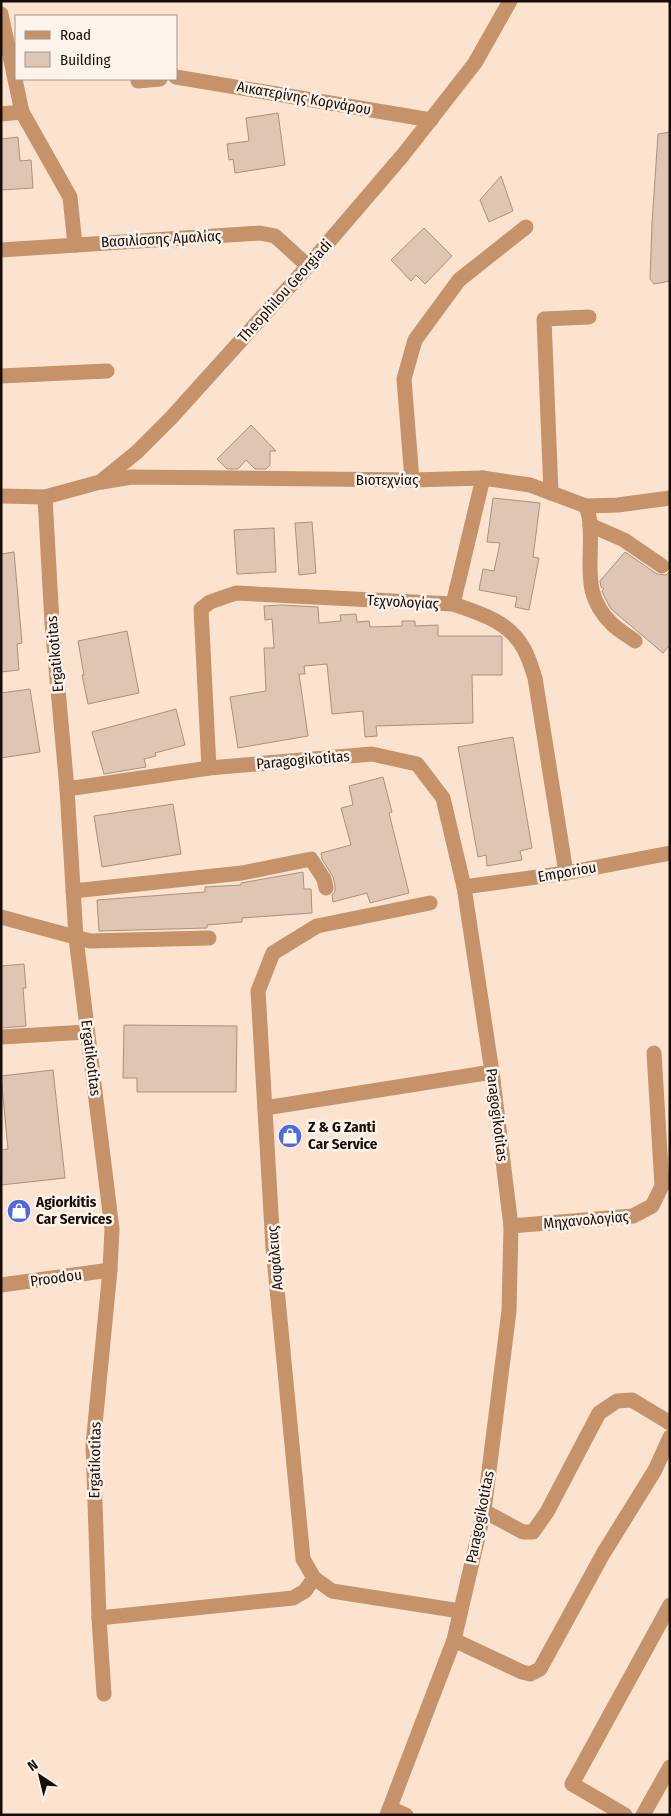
<svg xmlns="http://www.w3.org/2000/svg" width="671" height="1816" viewBox="0 0 671 1816" font-family="'Fira Sans Condensed',sans-serif">
<style>
.building{fill:#dfc6b4;stroke:#a8917f}
.lines{fill:none;stroke-linecap:round;stroke-linejoin:round}
.minor{stroke:#c69269;stroke-width:15}
.labels{text-anchor:middle;stroke-width:5;stroke-linejoin:round;paint-order:stroke}
.street-label{font-size:15px;fill:#160e07;stroke:#fef3eb}
.poi-label{font-size:15px;font-weight:bold;fill:#160e07;stroke:#fef3eb;text-anchor:start}
</style>
<rect width="100%" height="100%" fill="#fce3cf"/>
<g class="building">
<path d="M 278,113 L 285,165 L 235,173 L 233,159 L 229,160 L 227,144 L 249,141 L 246,118 Z"/>
<path d="M 670,132 L 670,281 L 654,284 L 650,279 L 652,224 L 658,134 Z"/>
<path d="M 18,137 L 20,161 L 31,160 L 33,188 L 1,190 L 1,139 Z"/>
<path d="M 501,176 L 513,211 L 489,222 L 480,200 Z"/>
<path d="M 424,228 L 452,256 L 425,284 L 416,275 L 411,281 L 391,260 Z"/>
<path d="M 251,425 L 276,451 L 270,451 L 270,465 L 266,469 L 255,469 L 246,460 L 238,469 L 227,469 L 217,459 Z"/>
<path d="M 493,498 L 540,503 L 533,557 L 539,558 L 529,610 L 515,607 L 517,597 L 479,590 L 483,569 L 494,571 L 500,543 L 487,542 Z"/>
<path d="M 312,522 L 316,573 L 299,575 L 295,523 Z"/>
<path d="M 274,528 L 276,572 L 237,574 L 234,530 Z"/>
<path d="M 14,552 L 22,643 L 17,644 L 19,670 L 1,672 L 1,554 Z"/>
<path d="M 625,552 L 657,574 L 666,575 L 670,571 L 670,645 L 663,653 L 611,609 L 605,598 L 602,591 L 604,589 L 601,587 L 600,581 Z"/>
<path d="M 282,605 L 318,607 L 319,623 L 341,621 L 340,615 L 356,614 L 357,622 L 369,621 L 370,627 L 402,626 L 402,621 L 415,621 L 415,626 L 438,625 L 438,636 L 501,636 L 502,637 L 502,675 L 472,675 L 473,723 L 376,726 L 377,736 L 365,737 L 363,711 L 332,714 L 327,664 L 304,666 L 305,674 L 299,674 L 308,736 L 238,748 L 230,697 L 266,691 L 264,648 L 274,648 L 272,619 L 265,620 L 264,606 Z"/>
<path d="M 127,631 L 139,693 L 88,704 L 82,675 L 84,675 L 78,641 Z"/>
<path d="M 30,689 L 40,752 L 1,758 L 1,693 Z"/>
<path d="M 176,709 L 185,745 L 155,753 L 156,756 L 144,759 L 146,767 L 104,774 L 92,732 Z"/>
<path d="M 513,737 L 532,848 L 520,851 L 522,860 L 487,866 L 486,855 L 478,857 L 458,747 Z"/>
<path d="M 383,777 L 392,812 L 389,813 L 409,893 L 370,903 L 367,893 L 333,902 L 332,895 L 335,891 L 335,886 L 333,877 L 322,859 L 321,853 L 351,845 L 341,808 L 353,805 L 349,786 Z"/>
<path d="M 173,804 L 181,854 L 102,867 L 94,816 Z"/>
<path d="M 303,872 L 304,889 L 311,889 L 312,913 L 242,918 L 242,922 L 207,925 L 207,928 L 99,931 L 97,900 L 205,892 L 205,887 L 241,885 L 241,883 Z"/>
<path d="M 24,964 L 26,988 L 23,988 L 26,1026 L 1,1028 L 1,966 Z"/>
<path d="M 124,1025 L 237,1026 L 236,1092 L 137,1092 L 137,1078 L 123,1078 Z"/>
<path d="M 53,1070 L 65,1178 L 1,1185 L 1,1150 L 8,1149 L 1,1076 Z"/>
</g>
<g class="lines">
<g class="minor">
<path d="M 1,14 L 22,112 L 70,197 L 75,245"/>
<path d="M 176,77 L 431,120"/>
<path d="M 138,81 L 160,79"/>
<path d="M 1,114 L 22,112"/>
<path d="M 1,250 L 260,233 L 275,236 L 308,266"/>
<path d="M 1,376 L 107,371"/>
<path d="M 412,480 L 404,379 L 415,340 L 459,280 L 526,227"/>
<path d="M 102,482 L 131,477 L 412,480 L 483,478 L 530,485 L 586,506 L 618,505 L 670,498"/>
<path d="M 551,493 L 544,319 L 589,317"/>
<path d="M 1,496 L 45,497 L 100,482 L 137,452 L 171,418 L 308,266 L 403,155 L 475,63 L 510,1"/>
<path d="M 45,497 L 52,623 L 67,789 L 76,938 L 112,1229 L 110,1270 L 93,1445 L 99,1618 L 104,1694"/>
<path d="M 586,506 C 588,512 590,519 590,525 C 593,563 580,594 613,625 C 620,631 628,636 635,641"/>
<path d="M 590,525 L 624,540 L 662,566"/>
<path d="M 453,604 L 483,478"/>
<path d="M 209,768 L 201,609 L 210,602 L 236,593 L 453,604 C 480,613 510,622 524,649 C 529,658 532,669 535,678 L 566,873"/>
<path d="M 67,789 L 209,768 L 372,754 L 417,764 L 443,798 L 464,887 L 492,1072 L 511,1226 L 509,1311 L 484,1511 L 454,1640 L 387,1815"/>
<path d="M 464,887 L 566,873 L 670,853"/>
<path d="M 73,891 L 242,873 L 311,859 L 324,879 L 326,888"/>
<path d="M 430,903 L 317,926 L 273,953 L 258,991 L 273,1247 L 303,1559 L 314,1578 L 332,1591 L 460,1611"/>
<path d="M 1,917 L 90,941 L 209,938"/>
<path d="M 1,1037 L 87,1032"/>
<path d="M 265,1108 L 492,1072"/>
<path d="M 511,1226 L 633,1216 L 652,1206 L 662,1186 L 654,1053"/>
<path d="M 1,1285 L 110,1270"/>
<path d="M 484,1511 L 523,1532 L 533,1532 L 547,1512 L 599,1413 L 617,1401 L 632,1400 L 670,1423"/>
<path d="M 99,1618 L 293,1598 L 305,1591 L 314,1578"/>
<path d="M 454,1640 L 522,1672 L 530,1674 L 540,1669 L 603,1554 L 655,1470 L 670,1437"/>
<path d="M 390,1808 L 406,1815"/>
<path d="M 625,1815 L 572,1784 L 670,1605"/>
<path d="M 643,1815 L 670,1767"/>
</g>
</g>
<defs>
<g id="shop-disc" transform="scale(1.25)"><circle r="9.5" fill="#4d6ade" stroke="#fef3eb"/><path d="M-5-2.5h2.3a2.7 3.5 0 0 1 5.4 0H5L5.5 6h-11ZM-1.5-2.5h3a1.5 2.3 0 0 0-3 0Z" fill="#fff"/></g>
</defs>
<g fill-rule="evenodd">
<use href="#shop-disc" x="290" y="1136"/>
<use href="#shop-disc" x="19" y="1211"/>
</g>
<g class="labels">
<g class="street-label">
<text transform="translate(304 98) rotate(10)" y="5">Αικατερίνης Κορνάρου</text>
<text transform="translate(161 239) rotate(-3)" y="5">Βασιλίσσης Αμαλίας</text>
<text transform="translate(285 291) rotate(-48)" y="5">Theophilou Georgiadi</text>
<text x="387" y="485">Βιοτεχνίας</text>
<text transform="translate(403 602) rotate(3)" y="5">Τεχνολογίας</text>
<text transform="translate(55 654) rotate(-95)" y="5">Ergatikotitas</text>
<text transform="translate(303 760) rotate(-5)" y="5">Paragogikotitas</text>
<text transform="translate(567 872) rotate(-10)" y="5">Emporiou</text>
<text transform="translate(91 1058) rotate(83)" y="5">Ergatikotitas</text>
<text transform="translate(497 1115) rotate(83)" y="5">Paragogikotitas</text>
<text transform="translate(586 1220) rotate(-5)" y="5">Μηχανολογίας</text>
<text transform="translate(275 1258) rotate(-95)" y="5">Ασφάλειας</text>
<text transform="translate(56 1278) rotate(-8)" y="5">Proodou</text>
<text transform="translate(95 1460) rotate(-89)" y="5">Ergatikotitas</text>
<text transform="translate(480 1517) rotate(-79)" y="5">Paragogikotitas</text>
</g>
<g class="poi-label">
<text x="308" y="1132">Z &amp; G Zanti<tspan x="308" dy="17">Car Service</tspan></text>
<text x="36" y="1207">Agiorkitis<tspan x="36" dy="17">Car Services</tspan></text>
</g>
</g>
<rect width="671" height="1816" fill="none" stroke="#160e07" stroke-width="5"/>
<rect x="15" y="15" width="162" height="65" fill="#fef3eb" stroke="#a19790"/>
<rect x="25" y="31" width="25" height="8" fill="#c69269" stroke="#a19790"/>
<text x="60" y="40" font-size="15" fill="#160e07">Road</text>
<rect x="25" y="52" width="25" height="15" fill="#dfc6b4" stroke="#a19790"/>
<text x="60" y="65" font-size="15" fill="#160e07">Building</text>
<g transform="translate(40 1776) rotate(325)" stroke="#fef3eb" stroke-width="4" paint-order="stroke">
<path d="M0-4L9 19L0 12L-9 19Z" fill="#160e07"/>
<text y="-8" font-size="14" font-weight="bold" text-anchor="middle" fill="#160e07">N</text>
</g>
</svg>
